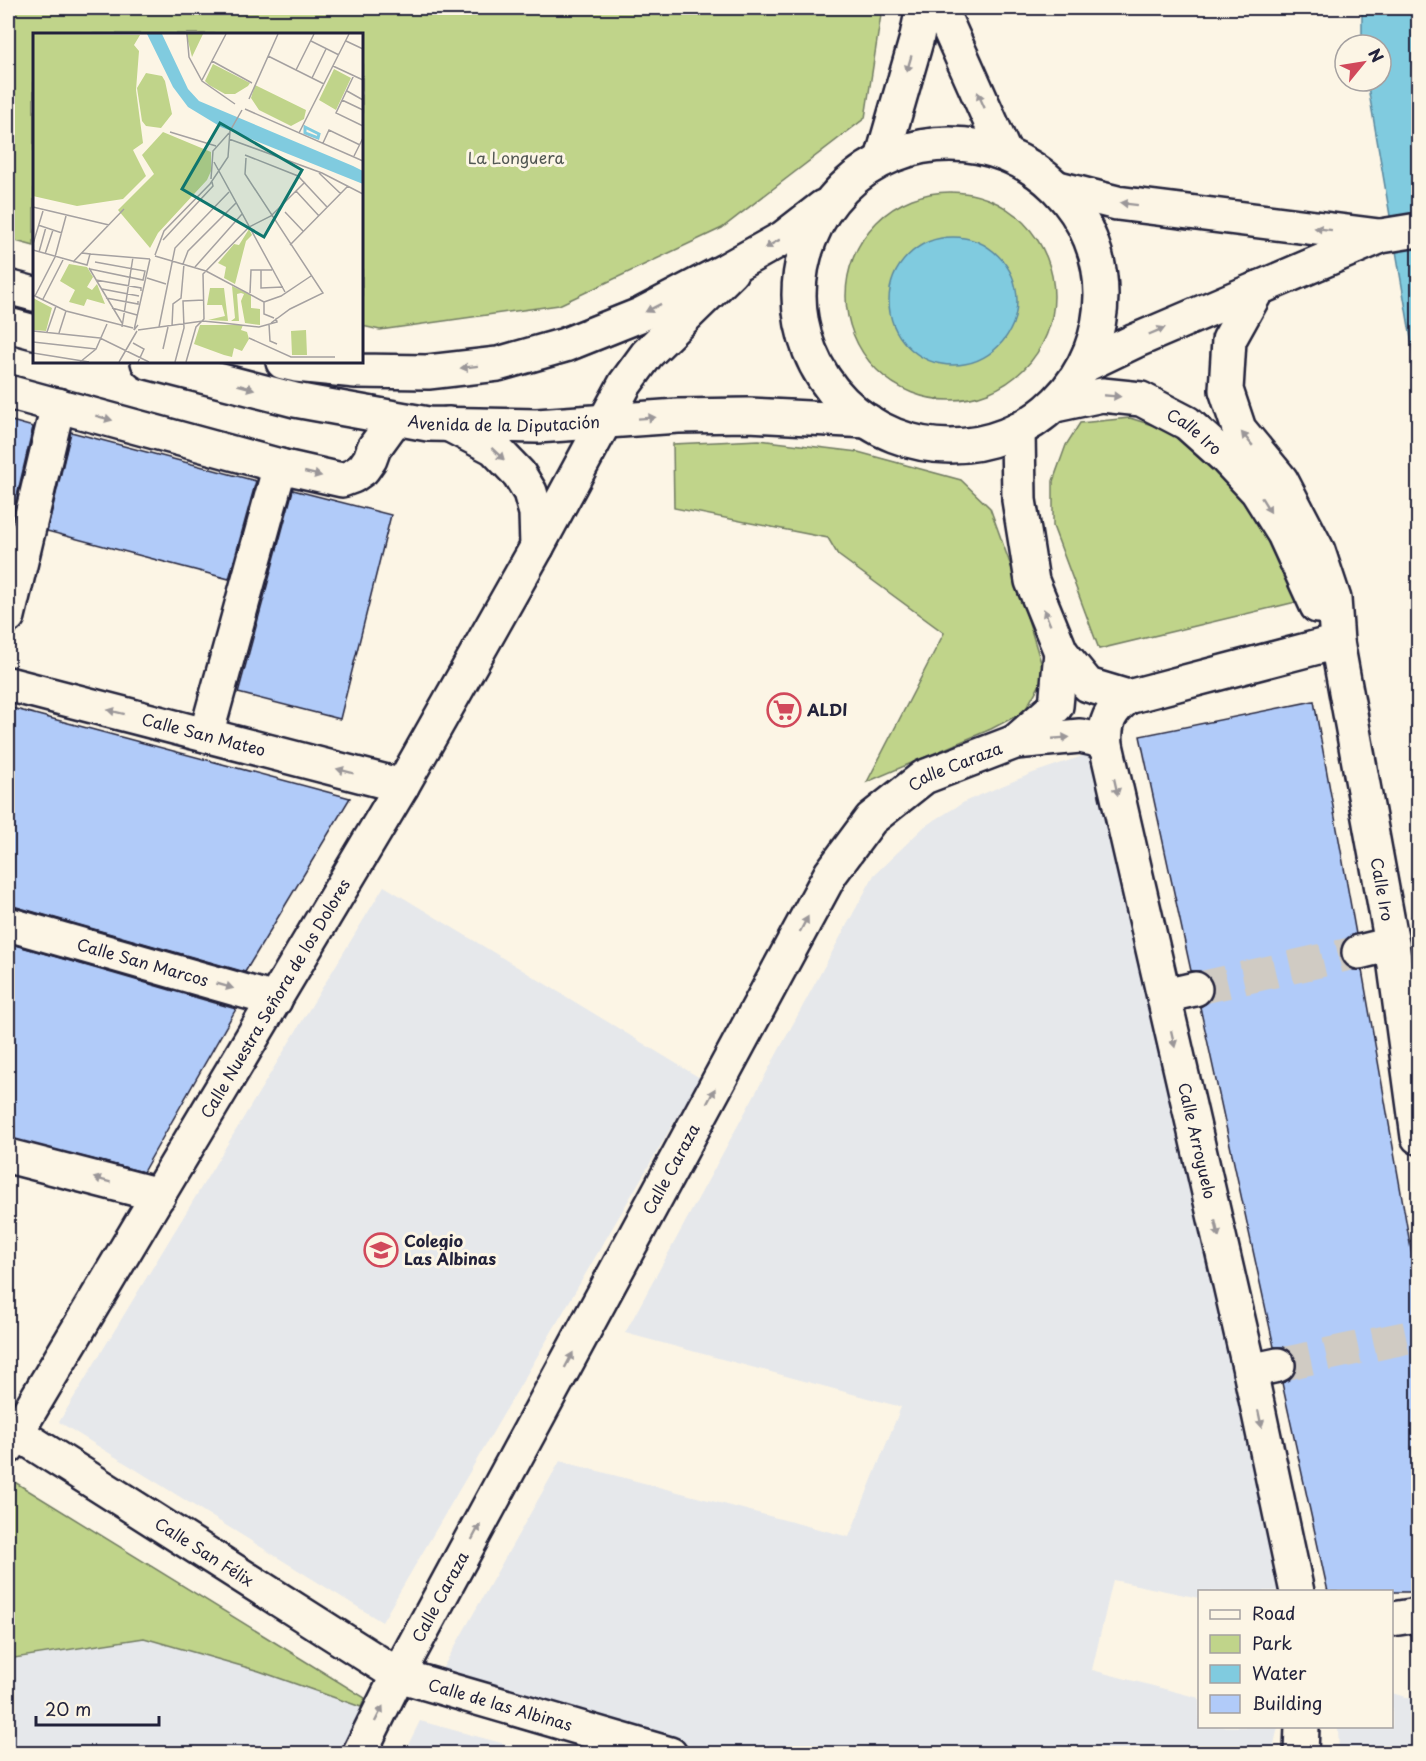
<svg xmlns="http://www.w3.org/2000/svg" width="1426" height="1761" viewBox="0 0 1426 1761" font-family="'Playpen Sans',sans-serif">
<style>
.built{fill:#e6e8eb}
.green{fill:#c0d48a;stroke:#717b62;stroke-width:1.5}
.water{fill:#80cbdf;stroke:#5a879d;stroke-width:1.5}
.building{fill:#b1cbf9;stroke:#22223b;stroke-width:1.5}
.lines{fill:none;stroke-linecap:round;stroke-linejoin:round}
.street-tunnel{stroke:#d0cbc3;stroke-width:33;stroke-dasharray:33 16;stroke-linecap:butt}
.street-casing{stroke:#22223b;stroke-width:38}
.secondary-casing{stroke:#22223b;stroke-width:38}
.street{stroke:#fcf5e5;stroke-width:33}
.secondary{stroke:#fcf5e5;stroke-width:33}
.oneway{fill:#9a9698}
.labels{text-anchor:middle;stroke-width:6;stroke-linejoin:round;paint-order:stroke}
.park-label{font-size:16px;fill:#515753;stroke:#fcf5e5}
.street-label{font-size:16px;fill:#22223b;stroke:#fcf5e5}
.poi-label{font-size:16px;font-weight:bold;fill:#22223b;stroke:#fcf5e5;text-anchor:start}
.inset-river{fill:none;stroke:#80cbdf;stroke-width:3}
.inset-road{fill:none;stroke:#a5a1a1;stroke-width:1.5}
.view{fill:#0f766e;fill-opacity:0.15;stroke:#0f766e;stroke-width:3}
.inset-edge{fill:none;stroke:#22223b;stroke-width:3}
</style>
<rect width="100%" height="100%" fill="#fcf5e5"/>
<filter id="ink" filterUnits="userSpaceOnUse"><feTurbulence type="fractalNoise" baseFrequency=".0167" numOctaves="2"/><feDisplacementMap in="SourceGraphic" scale="12" xChannelSelector="R" yChannelSelector="G"/><feConvolveMatrix kernelMatrix="1 2 1 2 8 2 1 2 1" color-interpolation-filters="sRGB"/></filter>
<g filter="url(#ink)">
<g class="built">
<path d="M 1094,752 L 1282,1591 L 1200,1592 L 1199,1598 L 1113,1580 L 1092,1670 L 1199,1698 L 1200,1726 L 1278,1727 L 1272,1753 L 718,1753 L 437,1678 L 560,1461 L 849,1537 L 901,1407 L 625,1333 L 874,875 L 925,826 L 966,801 L 1033,773 Z"/>
<path d="M 384,886 L 700,1078 L 382,1622 L 59,1422 Z"/>
<path d="M 144,1638 L 259,1671 L 361,1707 L 340,1753 L 12,1754 L 8,1751 L 8,1659 Z"/>
<path d="M 1392,1693 L 1418,1701 L 1418,1753 L 1339,1753 L 1338,1727 L 1392,1726 Z"/>
<path d="M 420,1721 L 538,1753 L 404,1753 Z"/>
</g>
<g class="green">
<path d="M 8,8 L 882,8 L 865,118 L 722,228 L 559,305 L 380,330 L 362,326 L 362,34 L 34,34 L 34,246 L 8,239 Z"/>
<circle cx="950" cy="296" r="104"/>
<path d="M 1130,418 L 1180,434 L 1251,504 L 1285,565 L 1296,602 L 1099,649 L 1053,526 L 1053,481 L 1066,445 L 1080,423 Z"/>
<path d="M 759,440 L 858,452 L 961,480 L 990,508 L 1017,583 L 1045,676 L 1024,712 L 991,729 L 867,782 L 944,633 L 838,555 L 828,538 L 674,508 L 673,444 Z"/>
<path d="M 13,1481 L 365,1698 L 361,1707 L 259,1671 L 144,1638 L 8,1659 L 8,1490 Z"/>
</g>
<g class="water">
<path d="M 1362,8 L 1418,8 L 1418,380 L 1367,81 L 1381,81 L 1381,45 L 1362,45 Z"/>
<circle cx="953" cy="301" r="64"/>
</g>
<g class="building">
<path d="M 8,420 L 33,427 L 11,522 L 8,521 Z"/>
<path d="M 71,432 L 256,481 L 229,579 L 47,531 Z"/>
<path d="M 293,490 L 391,515 L 340,719 L 238,693 Z"/>
<path d="M 1314,701 L 1356,934 L 1346,939 L 1341,946 L 1341,956 L 1346,965 L 1353,970 L 1362,970 L 1419,1295 L 1419,1592 L 1328,1592 L 1282,1383 L 1290,1379 L 1296,1371 L 1296,1361 L 1292,1353 L 1284,1347 L 1274,1347 L 1200,1007 L 1208,1002 L 1213,995 L 1213,985 L 1208,976 L 1200,971 L 1191,971 L 1140,736 Z"/>
<path d="M 8,707 L 350,798 L 245,972 L 13,906 L 8,906 Z"/>
<path d="M 8,943 L 236,1009 L 143,1172 L 8,1138 Z"/>
</g>
<g class="lines">
<g class="street-tunnel">
<path d="M 1195,989 L 1359,952"/>
<path d="M 1278,1365 L 1418,1335"/>
</g>
<g class="street-casing">
<g id="street">
<path d="M 940,8 L 1005,154"/>
<path d="M 882,159 L 916,41 L 923,8"/>
<path d="M 8,392 L 280,466 L 342,480 L 353,476 L 363,469 L 370,459 L 374,448 L 395,419"/>
<path d="M 448,424 L 494,448 L 519,474 L 530,492 L 536,513 L 537,547"/>
<path d="M 8,616 L 58,405"/>
<path id="s1" d="M 8,684 L 402,786"/>
<path id="s2" d="M 1128,697 C 1110,710 1104,722 1106,745 L 1250,1371 L 1297,1592"/>
<path d="M 206,735 L 280,466"/>
<path d="M 1015,742 L 1056,706 L 1061,652"/>
<path id="s3" d="M 8,924 L 275,1000"/>
<path d="M 1359,952 L 1392,944"/>
<path d="M 1164,996 L 1195,989"/>
<path d="M 8,1156 L 159,1195"/>
<path d="M 1250,1371 L 1278,1365"/>
<path id="s4" d="M 8,1431 L 17,1433 L 398,1675 L 670,1754"/>
<path id="s5" d="M 8,1447 L 402,786 L 537,547 L 625,384 L 647,354 L 731,272"/>
<path d="M 1392,1619 L 1418,1615"/>
<path id="s6" d="M 359,1754 L 398,1675 L 831,873 L 871,819 L 924,777 L 1015,742 L 1080,736 L 1094,739 L 1106,745"/>
<path d="M 1301,1754 L 1302,1726"/>
</g>
</g>
<g class="secondary-casing">
<g id="secondary">
<circle cx="950" cy="295" r="151"/>
<path d="M 1058,188 L 1117,203 L 1379,236"/>
<path d="M 8,287 L 34,294"/>
<path id="s7" d="M 1258,288 L 1229,340 L 1226,390 L 1239,429 L 1281,480 L 1318,551 L 1334,599 L 1337,642 L 1392,944 L 1418,1137"/>
<path d="M 8,325 L 34,332"/>
<path id="s8" d="M 148,362 L 295,400 L 428,424 L 537,426 L 678,416 L 749,415 L 868,421"/>
<path d="M 283,362 L 296,365 L 356,371 L 428,372 L 498,364 L 565,345 L 640,315 L 726,270 L 783,238 L 823,207"/>
<path d="M 1085,365 L 1135,341 L 1381,236 L 1418,230"/>
<path id="s9" d="M 1055,405 L 1102,395 L 1141,399 L 1187,423 L 1225,457 L 1257,491 L 1284,534 L 1317,606"/>
<path d="M 1018,430 L 1019,500 L 1032,581 L 1061,652 L 1088,685 L 1128,697 L 1337,642"/>
</g>
</g>
<use href="#street" class="street"/>
<use href="#secondary" class="secondary"/>
</g>
<defs><path id="oneway-solid" d="M-6-.8H1V-3.2L6.5 0L1 3.2V.8H-6Z" transform="scale(1.5)"/></defs>
<g class="oneway">
<use href="#oneway-solid" transform="translate(909 64) rotate(106)"/>
<use href="#oneway-solid" transform="translate(981 100) rotate(-114)"/>
<use href="#oneway-solid" transform="translate(1129 204) rotate(-173)"/>
<use href="#oneway-solid" transform="translate(1323 229) rotate(-173)"/>
<use href="#oneway-solid" transform="translate(772 244) rotate(151)"/>
<use href="#oneway-solid" transform="translate(653 308) rotate(153)"/>
<use href="#oneway-solid" transform="translate(1157 331) rotate(-23)"/>
<use href="#oneway-solid" transform="translate(469 367) rotate(173)"/>
<use href="#oneway-solid" transform="translate(246 387) rotate(15)"/>
<use href="#oneway-solid" transform="translate(1112 396) rotate(5)"/>
<use href="#oneway-solid" transform="translate(104 418) rotate(15)"/>
<use href="#oneway-solid" transform="translate(647 418) rotate(-4)"/>
<use href="#oneway-solid" transform="translate(1247 439) rotate(-130)"/>
<use href="#oneway-solid" transform="translate(498 454) rotate(43)"/>
<use href="#oneway-solid" transform="translate(313 474) rotate(13)"/>
<use href="#oneway-solid" transform="translate(1266 505) rotate(58)"/>
<use href="#oneway-solid" transform="translate(1047 617) rotate(-112)"/>
<use href="#oneway-solid" transform="translate(116 712) rotate(-166)"/>
<use href="#oneway-solid" transform="translate(1061 738) rotate(-5)"/>
<use href="#oneway-solid" transform="translate(345 771) rotate(-165)"/>
<use href="#oneway-solid" transform="translate(1116 787) rotate(77)"/>
<use href="#oneway-solid" transform="translate(804 924) rotate(-62)"/>
<use href="#oneway-solid" transform="translate(225 986) rotate(16)"/>
<use href="#oneway-solid" transform="translate(1173 1039) rotate(77)"/>
<use href="#oneway-solid" transform="translate(711 1096) rotate(-62)"/>
<use href="#oneway-solid" transform="translate(102 1180) rotate(-165)"/>
<use href="#oneway-solid" transform="translate(1217 1229) rotate(77)"/>
<use href="#oneway-solid" transform="translate(569 1360) rotate(-62)"/>
<use href="#oneway-solid" transform="translate(1260 1419) rotate(78)"/>
<use href="#oneway-solid" transform="translate(476 1532) rotate(-62)"/>
<use href="#oneway-solid" transform="translate(379 1714) rotate(-63)"/>
</g>
</g>
<defs>
<g id="supermarket-ring" transform="scale(1.725)"><circle r="9.5" fill="#fcf5e5" stroke="#d1495b" stroke-width="1.5"/><path d="M-6-5.5h2.5l.6 2H6L4.5 2H-2.5L-4.4-4H-6ZM-1.5 3.2a1.3 1.3 0 1 0 .1 0ZM3 3.2a1.3 1.3 0 1 0 .1 0Z" fill="#d1495b"/></g>
<g id="school-ring" transform="scale(1.725)"><circle r="9.5" fill="#fcf5e5" stroke="#d1495b" stroke-width="1.5"/><path d="M0-5L7-2L0 1L-7-2ZM-4 1L0 2.5L4 1V4Q0 6-4 4Z" fill="#d1495b"/></g>
</defs>
<g fill-rule="evenodd">
<use href="#supermarket-ring" x="784" y="710"/>
<use href="#school-ring" x="381" y="1250"/>
</g>
<g class="labels">
<g class="park-label">
<text x="516" y="164">La Longuera</text>
</g>
<g class="street-label">
<text dy="6" stroke="none"><textPath href="#s8" startOffset="363">Avenida de la Diputación</textPath></text>
<text dy="6" stroke="none"><textPath href="#s9" startOffset="150">Calle Iro</textPath></text>
<text dy="6" stroke="none"><textPath href="#s1" startOffset="202">Calle San Mateo</textPath></text>
<text dy="6" stroke="none"><textPath href="#s6" startOffset="1167">Calle Caraza</textPath></text>
<text dy="6" stroke="none"><textPath href="#s7" startOffset="642">Calle Iro</textPath></text>
<text dy="6" stroke="none"><textPath href="#s3" startOffset="140">Calle San Marcos</textPath></text>
<text dy="6" stroke="none"><textPath href="#s5" startOffset="522">Calle Nuestra Señora de los Dolores</textPath></text>
<text dy="6" stroke="none"><textPath href="#s2" startOffset="462">Calle Arroyuelo</textPath></text>
<text dy="6" stroke="none"><textPath href="#s6" startOffset="663">Calle Caraza</textPath></text>
<text dy="6" stroke="none"><textPath href="#s4" startOffset="231">Calle San Félix</textPath></text>
<text dy="6" stroke="none"><textPath href="#s6" startOffset="177">Calle Caraza</textPath></text>
<text dy="6" stroke="none"><textPath href="#s4" startOffset="567">Calle de las Albinas</textPath></text>
</g>
<g class="poi-label">
<text x="807" y="716">ALDI</text>
<text x="404" y="1247">Colegio<tspan x="404" dy="18">Las Albinas</tspan></text>
</g>
</g>
<g transform="translate(33 33)">
<rect width="330" height="330" fill="#fcf5e5"/>
<path d="M 0,1 L 107,2 L 101,12 L 106,18 L 103,57 L 110,110 L 100,117 L 113,143 L 90,166 L 44,173 L 0,163 ZM 153,1 L 170,1 L 159,24 L 156,12 ZM 180,31 L 217,50 L 215,53 L 202,61 L 192,61 L 176,52 L 172,48 ZM 301,36 L 318,45 L 303,77 L 286,67 ZM 113,40 L 129,43 L 132,48 L 139,81 L 128,95 L 113,93 L 109,88 L 104,55 ZM 222,52 L 273,77 L 271,86 L 258,93 L 226,77 L 218,65 ZM 130,99 L 178,119 L 178,138 L 174,147 L 125,200 L 117,215 L 85,177 L 121,141 L 109,122 ZM 216,196 L 219,202 L 213,208 L 202,251 L 191,245 L 193,234 L 185,230 L 201,211 L 206,212 ZM 36,231 L 54,234 L 60,244 L 54,254 L 59,257 L 64,251 L 72,271 L 54,266 L 51,273 L 36,269 L 42,257 L 27,248 ZM 199,253 L 218,262 L 218,275 L 227,276 L 227,292 L 212,290 L 208,268 L 211,261 L 208,260 L 204,261 L 206,288 L 198,288 L 202,285 ZM 177,255 L 191,255 L 195,288 L 175,287 L 192,283 L 189,272 L 174,272 ZM 0,265 L 19,275 L 13,298 L 0,297 ZM 167,292 L 210,292 L 208,297 L 214,299 L 216,306 L 209,318 L 201,315 L 199,324 L 191,322 L 161,311 ZM 273,297 L 274,322 L 259,322 L 258,298 Z" fill="#c0d48a"/>
<path d="M 114,1 L 129,1 L 155,56 L 166,68 L 320,133 L 330,138 L 330,151 L 188,94 L 155,74 L 140,54 Z" fill="#80cbdf"/>
<path class="inset-river" d="M 272,94 L 286,101 L 285,105 L 272,100 Z"/>
<path class="inset-road" d="M 154,1 L 156,24 L 169,48 L 202,71M 278,8 L 306,22M 313,8 L 330,16M 235,23 L 291,51M 179,28 L 219,50M 300,33 L 330,47M 263,37 L 281,1M 321,42 L 303,80 L 330,93M 279,45 L 293,16M 169,47 L 193,1M 314,58 L 330,67M 216,66 L 245,1M 309,67 L 330,77M 212,76 L 330,128M 137,99 L 183,113M 266,100 L 316,1M 196,106 L 289,140 L 330,161M 290,110 L 296,97 L 327,112M 212,122 L 265,143 L 294,174M 321,123 L 330,105M 213,125 L 212,141 L 290,260 L 257,276 L 238,290M 181,129 L 252,259M 286,140 L 308,161M 178,146 L 180,118 L 196,100M 263,158 L 286,183M 0,174 L 76,192M 252,179 L 270,198M 5,192 L 29,200M 130,207 L 180,153 L 179,149M 0,211 L 10,178M 257,212 L 315,153M 0,217 L 54,232 L 57,221 L 49,220M 6,219 L 13,194M 12,221 L 20,197M 57,221 L 117,226M 122,222 L 131,198 L 177,151 L 195,124 L 197,98 L 209,77M 122,223 L 173,238 L 231,269M 40,229 L 91,176M 150,231 L 155,218 L 203,170M 162,234 L 209,181M 56,235 L 89,290M 57,236 L 110,247 L 112,238 L 62,229M 228,237 L 228,255 L 250,254M 114,245 L 133,251M 63,247 L 108,255 L 108,258M 69,256 L 106,263M 217,260 L 218,237 L 239,237M 0,262 L 33,278 L 100,295M 2,263 L 22,224 L 33,183M 73,265 L 105,271 L 105,268M 10,266 L 30,227M 231,269 L 248,263 L 278,243M 231,269 L 231,281 L 241,285M 79,275 L 104,282M 190,290 L 226,294 L 244,289 L 243,285M 236,291 L 237,308 L 244,311M 105,292 L 101,297 L 117,226M 139,293 L 140,271 L 148,265 L 151,231M 89,294 L 100,224M 126,294 L 142,215 L 196,159M 105,297 L 170,288 L 190,290M 0,298 L 67,305 L 116,329M 14,299 L 23,273M 26,300 L 33,278M 216,305 L 258,324 L 302,324M 0,309 L 63,316M 100,310 L 111,316 L 105,329M 130,316 L 135,294M 0,320 L 56,329M 47,329 L 63,316 L 74,291M 86,329 L 104,298M 142,329 L 151,295 L 150,268 L 171,267M 153,329 L 163,294 L 171,286 L 170,241 L 216,194 L 238,183 L 272,149"/>
<path class="view" d="M 187,90 L 269,137 L 231,204 L 149,156 Z"/>
<rect width="330" height="330" class="inset-edge"/>
</g>
<rect width="1426" height="1761" fill="none" stroke="#fcf5e5" stroke-width="30"/>
<rect x="15" y="15" width="1396" height="1731" fill="none" stroke="#22223b" stroke-width="2" filter="url(#ink)"/>
<rect x="1198" y="1590" width="195" height="138" fill="#fcf5e5" stroke="#a5a1a1" stroke-width="1.5"/>
<rect x="1210" y="1610" width="30" height="9" fill="#fcf5e5" stroke="#a5a1a1" stroke-width="1.5"/>
<text x="1252" y="1620" font-size="18" fill="#22223b">Road</text>
<rect x="1210" y="1635" width="30" height="18" fill="#c0d48a" stroke="#a5a1a1" stroke-width="1.5"/>
<text x="1252" y="1650" font-size="18" fill="#22223b">Park</text>
<rect x="1210" y="1665" width="30" height="18" fill="#80cbdf" stroke="#a5a1a1" stroke-width="1.5"/>
<text x="1252" y="1680" font-size="18" fill="#22223b">Water</text>
<rect x="1210" y="1695" width="30" height="18" fill="#b1cbf9" stroke="#a5a1a1" stroke-width="1.5"/>
<text x="1252" y="1710" font-size="18" fill="#22223b">Building</text>
<g transform="translate(1363 63) rotate(60)"><circle r="28" fill="#fcf5e5" stroke="#a5a1a1" stroke-width="1.5"/>
<path d="M0-4.5L10 22L0 15L-10 22Z" fill="#d1495b"/>
<text y="-9" font-size="16" font-weight="bold" text-anchor="middle" fill="#22223b">N</text>
</g>
<path d="M36 1716v9h123v-9" fill="none" stroke="#22223b" stroke-width="3"/>
<text x="45" y="1716" font-size="18" fill="#22223b" stroke="#fcf5e5" stroke-width="4.5" paint-order="stroke">20 m</text>
</svg>
